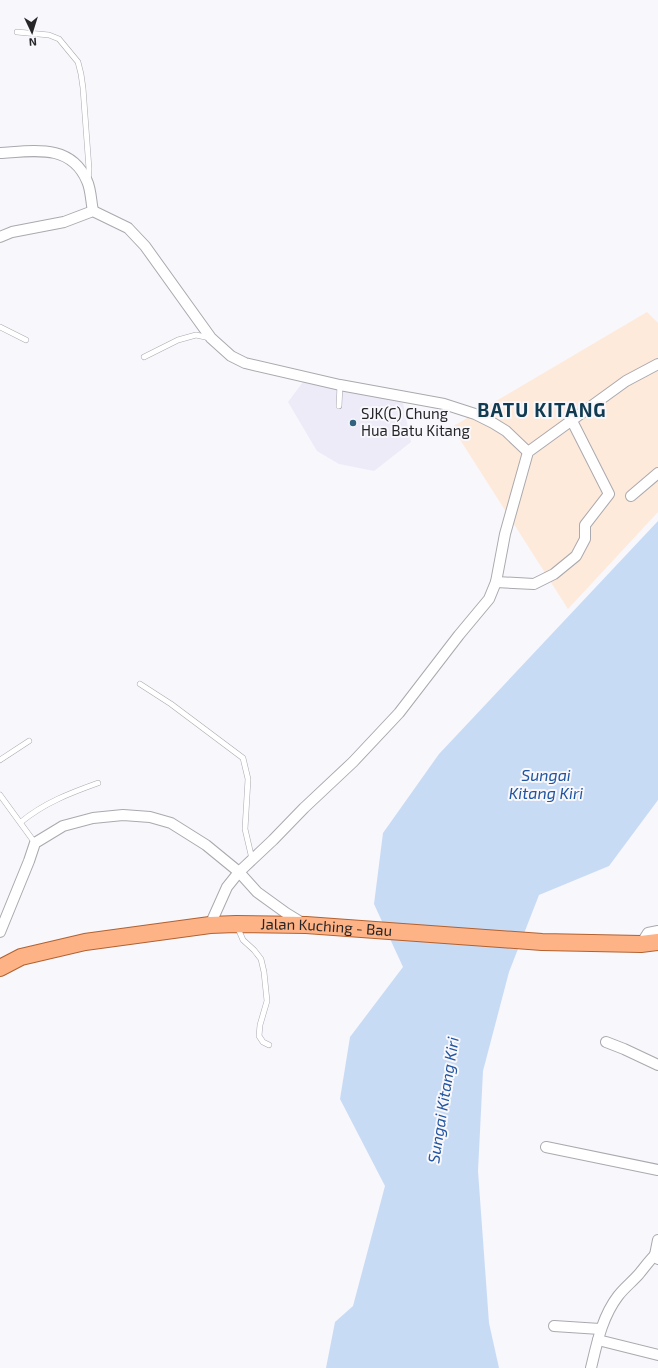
<svg xmlns="http://www.w3.org/2000/svg" width="658" height="1368" viewBox="0 0 658 1368" font-family="'Exo 2',sans-serif">
<style>
.commercial{fill:#feeada}
.built{fill:#edebf8}
.water{fill:#c8dbf5}
.lines{fill:none;stroke-linecap:round;stroke-linejoin:round}
.service-casing{stroke:#aaa9ae;stroke-width:6}
.minor-casing{stroke:#aaa9ae;stroke-width:12}
.primary-casing{stroke:#b26130;stroke-width:18}
.service{stroke:#fff;stroke-width:5}
.minor{stroke:#fff;stroke-width:10}
.primary{stroke:#feb386;stroke-width:16}
.poi-dot{fill:#316380;stroke:#f8f7fc;stroke-width:1.5}
.labels{text-anchor:middle;stroke-width:4;stroke-linejoin:round;paint-order:stroke}
.poi-label{font-size:15px;fill:#262628;stroke:#f8f7fc;text-anchor:start}
.street-label{font-size:15px;fill:#262628;stroke:#f8f7fc}
.water-label{font-size:16px;font-style:italic;fill:#2055a1;stroke:#f8f7fc}
.district-label{font-size:19px;font-weight:bold;letter-spacing:1px;fill:#113b51;stroke:#f8f7fc}
</style>
<rect width="100%" height="100%" fill="#f8f7fc"/>
<path class="commercial" d="M 647,312 L 658,323 L 658,512 L 568,609 L 452,427 Z"/>
<path class="built" d="M 303,382 L 403,403 L 411,442 L 374,471 L 339,464 L 317,451 L 288,402 Z"/>
<path class="water" d="M 658,521 L 658,800 L 609,866 L 539,895 L 509,972 L 483,1071 L 478,1171 L 489,1323 L 499,1368 L 326,1368 L 335,1322 L 353,1306 L 385,1186 L 340,1099 L 350,1037 L 403,967 L 374,904 L 383,833 L 439,754 Z"/>
<g class="lines">
<g class="service-casing">
<g id="service">
<path d="M 17,32 L 49,35 L 59,39 L 78,62 L 81,74 L 83,88 L 89,169 L 88,181"/>
<path d="M 0,327 L 26,340"/>
<path d="M 144,357 L 178,340 L 196,335 L 210,338"/>
<path d="M 339,406 L 340,385"/>
<path d="M 140,684 L 171,704 L 243,758 L 248,779 L 245,829 L 252,859"/>
<path d="M 0,760 L 29,741"/>
<path d="M 0,795 L 35,843"/>
<path d="M 21,822 C 44,803 70,793 98,783"/>
<path d="M 237,926 L 243,940 L 254,950 L 261,959 L 264,972 L 267,1001 L 260,1025 L 259,1036 L 263,1042 L 269,1045"/>
</g>
</g>
<g class="minor-casing">
<g id="minor">
<path d="M 0,153 C 33,151 71,143 87,181 C 91,189 91,202 93,211"/>
<path d="M 0,237 L 12,232 L 64,222 L 93,211 L 128,228 L 145,246 L 211,338 L 231,356 L 245,363 L 340,385 L 444,404 L 475,414 L 493,423 L 506,431 L 528,452"/>
<path d="M 631,496 L 658,473"/>
<path d="M 496,582 L 534,584 L 554,574 L 576,556 L 585,539 L 585,525 L 609,494 L 572,421"/>
<path d="M 210,925 L 227,887 L 239,872 L 273,840 L 304,808 L 353,762 L 399,713 L 459,635 L 489,599 L 496,582 L 505,534 L 528,452 L 626,381 L 658,364"/>
<path d="M 0,932 L 29,861 L 35,843 L 63,826 L 93,818 L 123,815 L 150,817 L 171,823 L 206,845 L 239,872 L 257,892 L 286,913 L 304,924"/>
<path d="M 641,944 L 648,933 L 658,931"/>
<path d="M 606,1042 L 624,1049 L 658,1065"/>
<path d="M 546,1147 L 658,1170"/>
<path d="M 658,1240 L 655,1255 L 658,1259"/>
<path d="M 554,1326 L 600,1329"/>
<path d="M 598,1340 L 658,1355"/>
<path d="M 591,1368 C 597,1343 602,1317 618,1296 C 624,1288 632,1282 639,1274 C 644,1268 649,1261 655,1255"/>
</g>
</g>
<g class="primary-casing">
<g id="primary">
<path id="s1" d="M 0,968 L 21,957 L 85,942 L 210,925 L 236,924 L 306,925 L 542,942 L 641,944 L 658,942"/>
</g>
</g>
<use href="#service" class="service"/>
<use href="#minor" class="minor"/>
<use href="#primary" class="primary"/>
</g>
<circle class="poi-dot" cx="353" cy="423" r="4"/>
<g class="labels">
<g class="poi-label">
<text x="361" y="419">SJK(C) Chung<tspan x="361" dy="17">Hua Batu Kitang</tspan></text>
</g>
<g class="street-label">
<text dy="5" stroke="none"><textPath href="#s1" startOffset="332">Jalan Kuching - Bau</textPath></text>
</g>
<g class="water-label">
<text x="546" y="781">Sungai<tspan x="546" dy="18">Kitang Kiri</tspan></text>
<text transform="translate(443 1100) rotate(-81)" y="6">Sungai Kitang Kiri</text>
</g>
<g class="district-label">
<text x="542" y="417">BATU KITANG</text>
</g>
</g>
<g transform="translate(32 32) rotate(176)" stroke="#f8f7fc" stroke-width="3" paint-order="stroke">
<path d="M0-3L7 15L0 10L-7 15Z" fill="#262628"/>
<text y="-6" font-size="11" font-weight="bold" text-anchor="middle" fill="#262628">N</text>
</g>
</svg>
